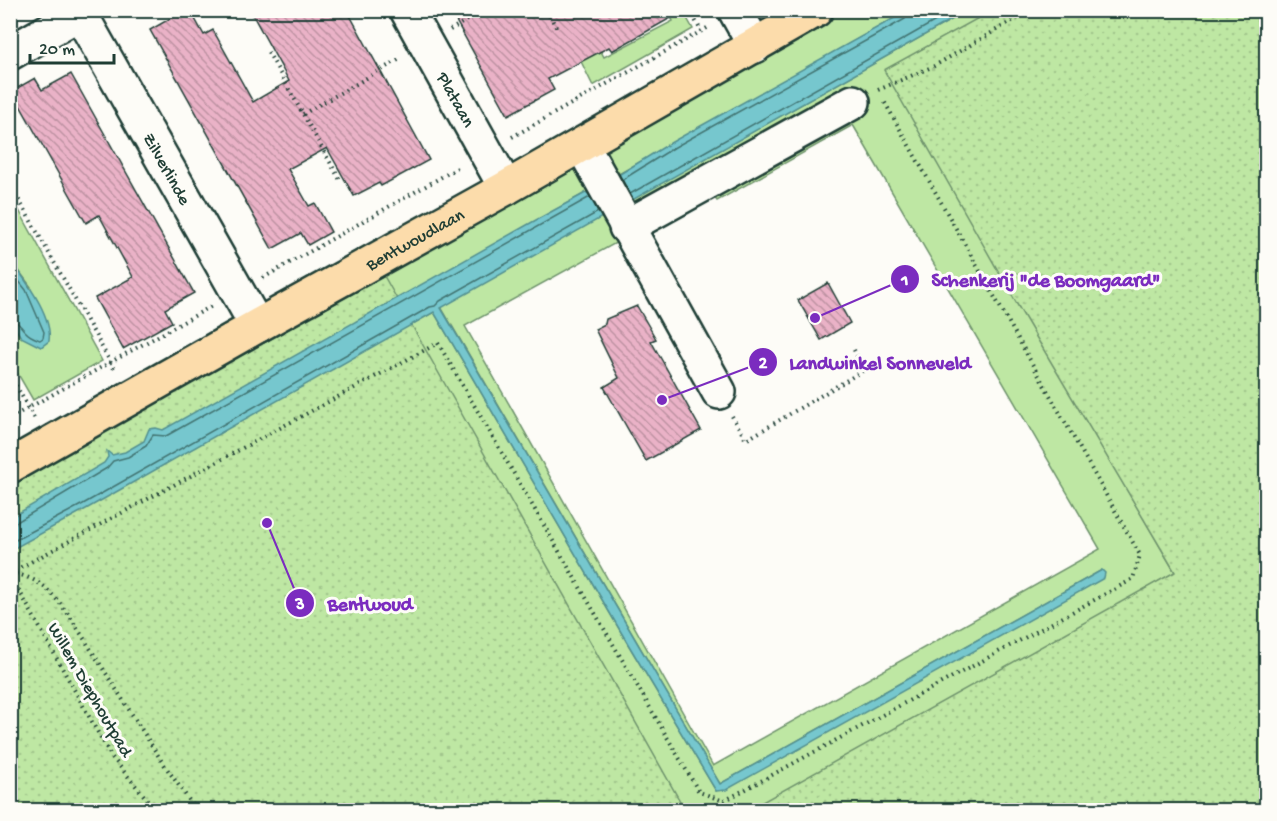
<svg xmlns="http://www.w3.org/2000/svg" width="1277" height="821" viewBox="0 0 1277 821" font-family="'Gochi Hand',sans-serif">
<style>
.green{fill:#bee7a3;stroke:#6e926c;stroke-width:1.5;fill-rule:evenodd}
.park{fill:url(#park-dots);stroke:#6e926c;stroke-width:1.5}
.water{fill:#76c7ce;stroke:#539090;stroke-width:1.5}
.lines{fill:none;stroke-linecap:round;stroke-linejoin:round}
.shore{stroke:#427472;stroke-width:1.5}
.building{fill:url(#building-back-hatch);stroke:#1f3d34;stroke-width:1.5}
.minor-casing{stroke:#1f3d34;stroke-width:38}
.major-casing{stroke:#1f3d34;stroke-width:38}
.path{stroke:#1f3d34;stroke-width:4;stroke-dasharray:1.5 4.5;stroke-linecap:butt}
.minor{stroke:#fdfcf7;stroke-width:33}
.major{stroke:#fcdcab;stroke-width:33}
.labels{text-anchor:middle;stroke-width:6;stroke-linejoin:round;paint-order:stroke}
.street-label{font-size:18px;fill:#1f3d34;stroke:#fdfcf7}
.leader{fill:none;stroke:#7b2cbf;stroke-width:2}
.callout-dot{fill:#7b2cbf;stroke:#fdfcf7;stroke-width:2}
.mark-label{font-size:18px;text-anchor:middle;font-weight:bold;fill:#fff}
.callout-label{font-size:20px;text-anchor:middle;font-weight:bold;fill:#7b2cbf;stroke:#fdfcf7;stroke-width:6;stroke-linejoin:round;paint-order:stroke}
</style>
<defs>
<pattern id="park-dots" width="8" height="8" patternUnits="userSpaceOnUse" patternTransform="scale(1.5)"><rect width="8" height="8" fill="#bee7a3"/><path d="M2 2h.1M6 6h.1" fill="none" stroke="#a3c78d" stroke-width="1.8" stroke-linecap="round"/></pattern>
<pattern id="building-back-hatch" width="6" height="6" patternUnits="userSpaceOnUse" patternTransform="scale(1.5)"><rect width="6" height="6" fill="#eab2c7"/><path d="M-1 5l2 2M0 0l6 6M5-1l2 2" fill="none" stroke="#bd92a2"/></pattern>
</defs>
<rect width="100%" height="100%" fill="#fdfcf7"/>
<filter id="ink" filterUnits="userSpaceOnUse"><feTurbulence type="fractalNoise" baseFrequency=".0167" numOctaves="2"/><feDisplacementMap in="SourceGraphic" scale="12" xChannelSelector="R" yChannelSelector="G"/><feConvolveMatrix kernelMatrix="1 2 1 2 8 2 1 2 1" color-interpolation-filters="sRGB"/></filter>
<g filter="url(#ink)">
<g class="green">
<path d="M 683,11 L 693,29 L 593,86 L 569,37 L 595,40 L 604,57 L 673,21 L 669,13 Z"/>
<path d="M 841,11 L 907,11 L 11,518 L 10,480 Z"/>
<path d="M 967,11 L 1266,11 L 1089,425 L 1175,572 L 766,810 L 11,810 L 10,550 L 434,312 L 628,644 L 716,791 L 1102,570 L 720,784 L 441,307 ZM 853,125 L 1100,549 L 713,766 L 465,326 L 710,191 L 717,201 Z"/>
<path d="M 10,194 L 102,361 L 33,400 L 11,362 L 11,322 L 21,337 L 31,287 L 11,260 Z"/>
</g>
<g class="park">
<path d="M 991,11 L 1266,11 L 1266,810 L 748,810 L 1175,572 L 1022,313 L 884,70 Z"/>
<path d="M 384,276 L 685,810 L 11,810 L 10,484 Z"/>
</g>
<g class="water">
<path d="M 907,11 L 967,11 L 441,308 L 720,784 L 1102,570 L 1105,573 L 1104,578 L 726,790 L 716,791 L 628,644 L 434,312 L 86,509 L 11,550 L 10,518 L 104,463 L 108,457 L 107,451 L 112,455 L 125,452 L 144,441 L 149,429 L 156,428 L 163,430 L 536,220 L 615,177 L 672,142 Z"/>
<path d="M 11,260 C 25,280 53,316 49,341 L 41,347 L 21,337 L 11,322 Z"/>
</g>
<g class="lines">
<g class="shore">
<path d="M 622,180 L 675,147 L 905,19 L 908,10"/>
<path d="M 630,194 L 955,10"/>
<path d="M 10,270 L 26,290 L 44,332 L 43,338 L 40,340 C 35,338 29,336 26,332 C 20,327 19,321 10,319"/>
<path d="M 10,523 L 15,523 L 107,468 L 113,461 L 128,457 L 146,446 L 153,435 L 166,436 L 590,197"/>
<path d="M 10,543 L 83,504 L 430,307 L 435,306 L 440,301 L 598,212"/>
</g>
</g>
<g class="building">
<path d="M 185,10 L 190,10 L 204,35 L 213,30 L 253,102 L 289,81 L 250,10 L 347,10 L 429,160 L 381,186 L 379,183 L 354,196 L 327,148 L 288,169 L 309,206 L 315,203 L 331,232 L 308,245 L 301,233 L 272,249 L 150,30 Z"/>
<path d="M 450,10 L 685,10 L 612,51 L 609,47 L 548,79 L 554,90 L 508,115 Z"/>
<path d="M 71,74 L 194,293 L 165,309 L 172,322 L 123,349 L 95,298 L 133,277 L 99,215 L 86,223 L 12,91 L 35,78 L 42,90 Z"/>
<path d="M 828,283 L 850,323 L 821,340 L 798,300 Z"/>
<path d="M 637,306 L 656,339 L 651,341 L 701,430 L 646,461 L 604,387 L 619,378 L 595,329 L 605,324 L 606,319 Z"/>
</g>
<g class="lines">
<g class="minor-casing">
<g id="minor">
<path id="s1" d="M 78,10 L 257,326"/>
<path id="s2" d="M 407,10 L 506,188"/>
<path d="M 735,10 L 755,46"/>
<path d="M 10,53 L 64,22 L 71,10"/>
<path d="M 582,145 L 719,392"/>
<path d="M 626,227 L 853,102"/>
</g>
</g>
<g class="major-casing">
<g id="major">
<path id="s3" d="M 10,466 L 257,326 L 506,188 L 816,10"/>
</g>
</g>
<g class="path">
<path d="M 547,10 L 558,31"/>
<path d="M 690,10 L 701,31"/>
<path d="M 450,30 L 484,10"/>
<path d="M 268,52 L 340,180"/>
<path d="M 878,90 L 934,66 L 1031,10"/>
<path d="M 303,114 L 400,59"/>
<path d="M 512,137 L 709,27"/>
<path d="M 10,184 L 116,372"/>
<path d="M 263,278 L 461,166"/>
<path d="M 10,375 L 35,419"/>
<path d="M 732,416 L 746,440 L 864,370 L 853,348"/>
<path d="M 10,418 L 212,306"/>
<path d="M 10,573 L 438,343 L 699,792 L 724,801 L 1133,579 L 1140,555 L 884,101"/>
<path d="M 10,573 C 40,577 52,593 69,615 L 161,760 L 196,810"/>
<path d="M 10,574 L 111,756 L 156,810"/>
</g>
<use href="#minor" class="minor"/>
<use href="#major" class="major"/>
</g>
</g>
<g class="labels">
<g class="street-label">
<text dy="6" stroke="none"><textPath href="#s2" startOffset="102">Plataan</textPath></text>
<text dy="6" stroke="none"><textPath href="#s1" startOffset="182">Zilverlinde</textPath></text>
<text dy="6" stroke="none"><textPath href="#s3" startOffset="464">Bentwoudlaan</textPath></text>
<text transform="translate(91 689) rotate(60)" y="6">Willem Diephoutpad</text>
</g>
</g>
<path class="leader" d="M815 318L905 279M662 400L763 362M267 523L300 603"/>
<g class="callout-dot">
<circle cx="815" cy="318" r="6"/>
<circle cx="662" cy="400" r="6"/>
<circle cx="267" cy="523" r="6"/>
<circle cx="905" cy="279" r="15"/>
<circle cx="763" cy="362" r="15"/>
<circle cx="300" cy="603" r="15"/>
</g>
<g class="mark-label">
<text x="905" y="285">1</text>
<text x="763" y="368">2</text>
<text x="300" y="609">3</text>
</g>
<g class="callout-label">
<text x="1046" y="286">Schenkerij "de Boomgaard"</text>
<text x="880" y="369">Landwinkel Sonneveld</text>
<text x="370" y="610">Bentwoud</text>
</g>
<rect width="1277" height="821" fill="none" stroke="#fdfcf7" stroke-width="36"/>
<rect x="18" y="18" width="1241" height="785" fill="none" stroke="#1f3d34" stroke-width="2" filter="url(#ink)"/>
<path d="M30 54v9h84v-9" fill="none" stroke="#1f3d34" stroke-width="3"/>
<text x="39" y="54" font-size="18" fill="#1f3d34" stroke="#fdfcf7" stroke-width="4.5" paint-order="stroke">20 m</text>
</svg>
